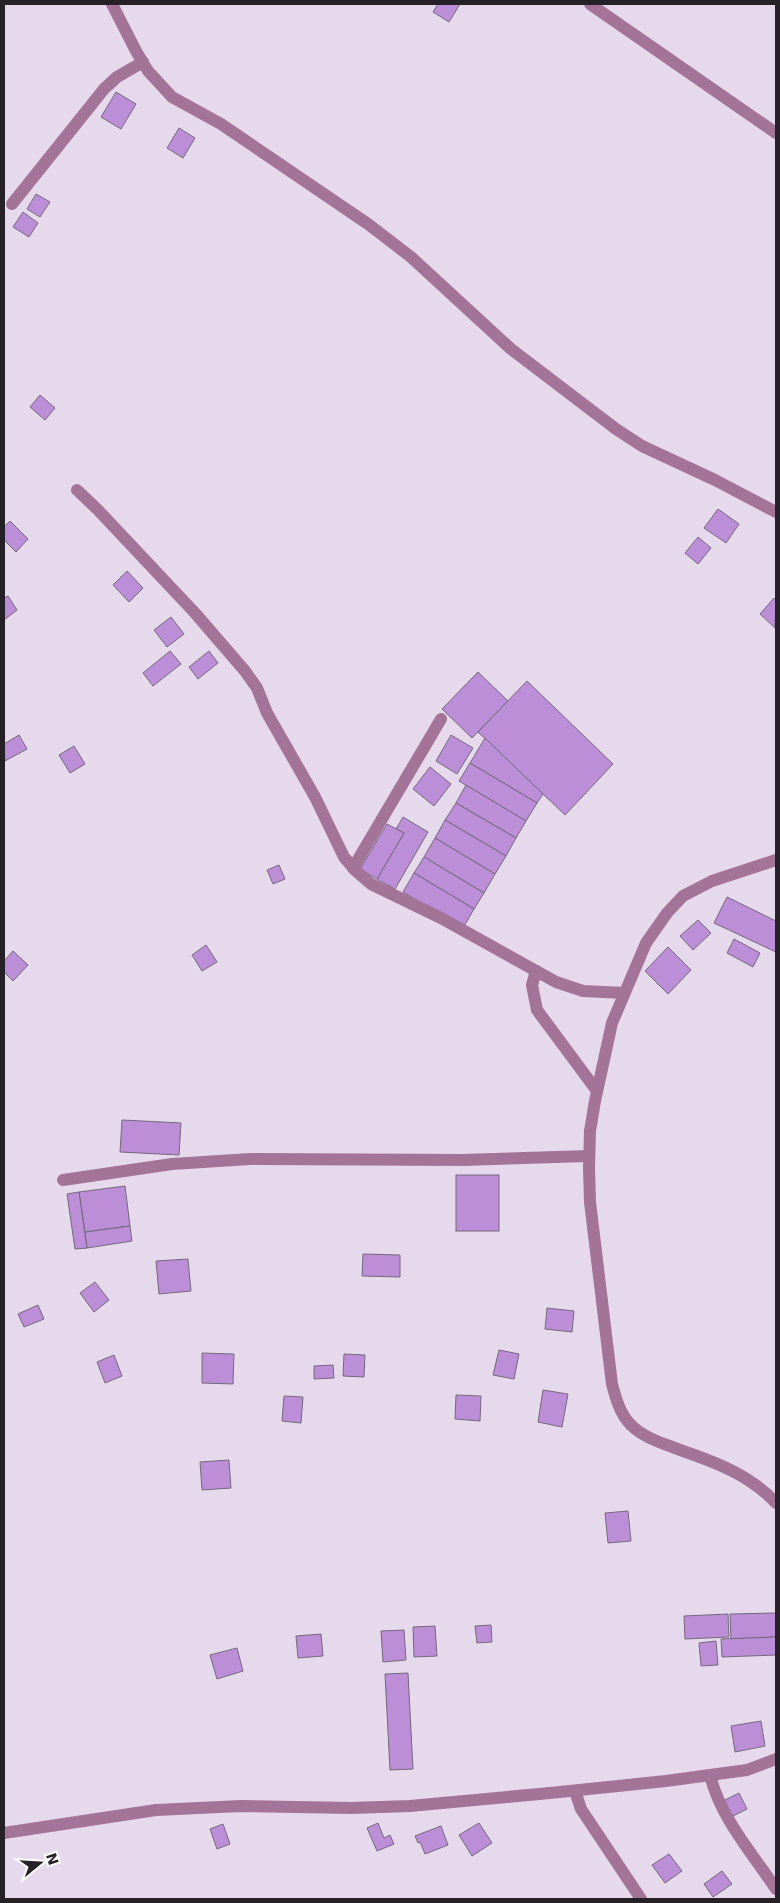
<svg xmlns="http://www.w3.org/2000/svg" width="780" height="1903" viewBox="0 0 780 1903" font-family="'DejaVu Sans',sans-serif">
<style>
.building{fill:#bb8ed7;stroke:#74697b}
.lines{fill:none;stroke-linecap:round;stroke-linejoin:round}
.minor{stroke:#a37398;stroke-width:12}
</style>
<rect width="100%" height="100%" fill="#e7d9ec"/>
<g class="building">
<path d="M 438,4 L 460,4 L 449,22 L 433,12 Z"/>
<path d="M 116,92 L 136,104 L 121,129 L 101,117 Z"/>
<path d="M 179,128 L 195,138 L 183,158 L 167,148 Z"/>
<path d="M 36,194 L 50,202 L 40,217 L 27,209 Z"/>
<path d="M 23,212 L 38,223 L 29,237 L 13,227 Z"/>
<path d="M 40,395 L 55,408 L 45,420 L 30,407 Z"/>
<path d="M 718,509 L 739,524 L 726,543 L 704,528 Z"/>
<path d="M 10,521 L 28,539 L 16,552 L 4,540 L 4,527 Z"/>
<path d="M 698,537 L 711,548 L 698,564 L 685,553 Z"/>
<path d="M 127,571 L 143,588 L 129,602 L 113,585 Z"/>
<path d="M 8,596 L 17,610 L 4,620 L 4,598 Z"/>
<path d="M 774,598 L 776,600 L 775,628 L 760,614 Z"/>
<path d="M 171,617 L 184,634 L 167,647 L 154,630 Z"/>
<path d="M 170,651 L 181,664 L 153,686 L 143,673 Z"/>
<path d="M 209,651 L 218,663 L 198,679 L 189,667 Z"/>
<path d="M 478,672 L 508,701 L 472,738 L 442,709 Z"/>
<path d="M 527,681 L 613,764 L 565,815 L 478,732 Z"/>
<path d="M 19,735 L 27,749 L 5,761 L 4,744 Z"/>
<path d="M 451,735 L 473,748 L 457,774 L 436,761 Z"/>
<path d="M 485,738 L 543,794 L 537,803 L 470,763 Z"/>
<path d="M 74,746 L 85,764 L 70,773 L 59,755 Z"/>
<path d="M 470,763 L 537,803 L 526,821 L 459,781 Z"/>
<path d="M 430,767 L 451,784 L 434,806 L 413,789 Z"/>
<path d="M 466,785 L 526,821 L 516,838 L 456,803 Z"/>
<path d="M 456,803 L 516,838 L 506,856 L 445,820 Z"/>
<path d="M 403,817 L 428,832 L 395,889 L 377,879 L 404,833 L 396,829 Z"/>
<path d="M 445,820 L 506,856 L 495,874 L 435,838 Z"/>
<path d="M 387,824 L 404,833 L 377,879 L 360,869 Z"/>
<path d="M 435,838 L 495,874 L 484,893 L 424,857 Z"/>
<path d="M 424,857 L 484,893 L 474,909 L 414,873 Z"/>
<path d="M 279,865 L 285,879 L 273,884 L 267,870 Z"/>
<path d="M 414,873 L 474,909 L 463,928 L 403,892 Z"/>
<path d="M 727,897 L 776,921 L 776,952 L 714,923 Z"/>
<path d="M 698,920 L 711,933 L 693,950 L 680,936 Z"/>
<path d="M 734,939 L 760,953 L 753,967 L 727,953 Z"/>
<path d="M 206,945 L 217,962 L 202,971 L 192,955 Z"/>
<path d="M 668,947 L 691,970 L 668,994 L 645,971 Z"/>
<path d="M 13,951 L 28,965 L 13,981 L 4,972 L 4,961 Z"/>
<path d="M 122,1120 L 181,1123 L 179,1155 L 120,1152 Z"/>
<rect x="456" y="1175" width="43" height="56"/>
<path d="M 125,1186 L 130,1226 L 85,1232 L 79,1192 Z"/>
<path d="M 79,1192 L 87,1248 L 75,1249 L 67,1194 Z"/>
<path d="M 130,1226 L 132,1241 L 87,1248 L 85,1232 Z"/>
<path d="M 363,1254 L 400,1255 L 400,1277 L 362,1276 Z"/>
<path d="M 188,1259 L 191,1291 L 159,1294 L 156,1261 Z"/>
<path d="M 95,1282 L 109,1300 L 94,1312 L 80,1293 Z"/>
<path d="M 38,1305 L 44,1319 L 24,1327 L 18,1314 Z"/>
<path d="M 547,1308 L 574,1311 L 572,1332 L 545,1329 Z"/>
<path d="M 499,1350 L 519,1354 L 514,1379 L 493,1375 Z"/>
<path d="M 202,1353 L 234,1354 L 233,1384 L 202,1383 Z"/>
<path d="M 344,1354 L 365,1355 L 364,1377 L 343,1376 Z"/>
<path d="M 114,1355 L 122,1376 L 105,1383 L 97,1362 Z"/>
<path d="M 333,1365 L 334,1378 L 314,1379 L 314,1366 Z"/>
<path d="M 543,1390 L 568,1394 L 562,1427 L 538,1422 Z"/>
<path d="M 456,1395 L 481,1396 L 480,1421 L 455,1419 Z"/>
<path d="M 284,1396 L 303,1397 L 301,1423 L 282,1421 Z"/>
<path d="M 229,1460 L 231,1488 L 202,1490 L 200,1462 Z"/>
<path d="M 628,1511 L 631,1541 L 608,1543 L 605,1513 Z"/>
<path d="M 776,1613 L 776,1637 L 731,1639 L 730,1614 Z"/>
<path d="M 728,1614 L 729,1637 L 685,1639 L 684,1616 Z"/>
<path d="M 491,1625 L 492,1642 L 477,1643 L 475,1626 Z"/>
<path d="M 435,1626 L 437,1656 L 414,1657 L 413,1627 Z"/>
<path d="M 404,1630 L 406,1660 L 383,1662 L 381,1631 Z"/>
<path d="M 321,1634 L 323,1656 L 298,1658 L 296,1636 Z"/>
<path d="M 776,1637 L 776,1655 L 722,1657 L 721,1639 Z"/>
<path d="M 716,1641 L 718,1665 L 701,1666 L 699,1643 Z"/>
<path d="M 237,1648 L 243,1671 L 217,1679 L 210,1655 Z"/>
<path d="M 408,1673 L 413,1769 L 390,1770 L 385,1674 Z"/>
<path d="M 761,1721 L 765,1746 L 735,1752 L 731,1726 Z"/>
<path d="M 739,1793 L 747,1809 L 731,1817 L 723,1801 Z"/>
<path d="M 378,1823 L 384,1838 L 390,1835 L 394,1844 L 377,1851 L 367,1828 Z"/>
<path d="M 479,1823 L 492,1843 L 472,1856 L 459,1835 Z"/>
<path d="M 223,1824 L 230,1844 L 217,1849 L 210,1829 Z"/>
<path d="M 441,1826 L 448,1845 L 425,1854 L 420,1842 L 418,1843 L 415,1836 Z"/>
<path d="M 669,1854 L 682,1871 L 665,1883 L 652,1865 Z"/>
<path d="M 722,1871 L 732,1884 L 713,1897 L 704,1884 Z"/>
</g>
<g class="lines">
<g class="minor">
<path d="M 112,4 L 136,51 L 148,71 L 172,97 L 221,124 L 368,224 L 411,257 L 511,349 L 616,429 L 642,446 L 715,480 L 776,512"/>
<path d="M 590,4 L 776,133"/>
<path d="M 12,204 L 104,89 L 117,77 L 143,62"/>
<path d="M 77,490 L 97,509 L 195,613 L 245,671 L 257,688 L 267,713 L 315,797 L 344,857 L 356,871 L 371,884 L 441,918 L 556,982 L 583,991 L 624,993"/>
<path d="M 776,860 L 712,881 L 683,896 L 667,913 L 646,943 L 612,1023 L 595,1101 L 590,1131 L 589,1168 L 590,1202 L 612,1384 C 616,1399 620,1414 631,1425 C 645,1439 666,1444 683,1451 C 718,1463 751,1476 776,1503"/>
<path d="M 353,868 L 441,719"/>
<path d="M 536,971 L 532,985 L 537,1010 L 597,1091"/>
<path d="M 63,1180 L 172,1164 L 250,1159 L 463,1160 L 589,1156"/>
<path d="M 710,1775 C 720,1817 752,1853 776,1889"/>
<path d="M 575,1791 L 581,1809 L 641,1899"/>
<path d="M 4,1833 L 156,1810 L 241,1806 L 351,1808 L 410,1806 L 550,1793 L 666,1781 L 747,1770 L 776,1759"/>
</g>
</g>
<rect width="780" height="1903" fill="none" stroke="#262027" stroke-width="10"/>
<g transform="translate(40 1863) rotate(72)" stroke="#ffffff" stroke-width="4" paint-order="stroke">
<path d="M0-4L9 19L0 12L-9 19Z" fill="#262027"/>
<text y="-8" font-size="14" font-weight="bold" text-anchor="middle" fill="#262027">N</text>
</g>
</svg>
